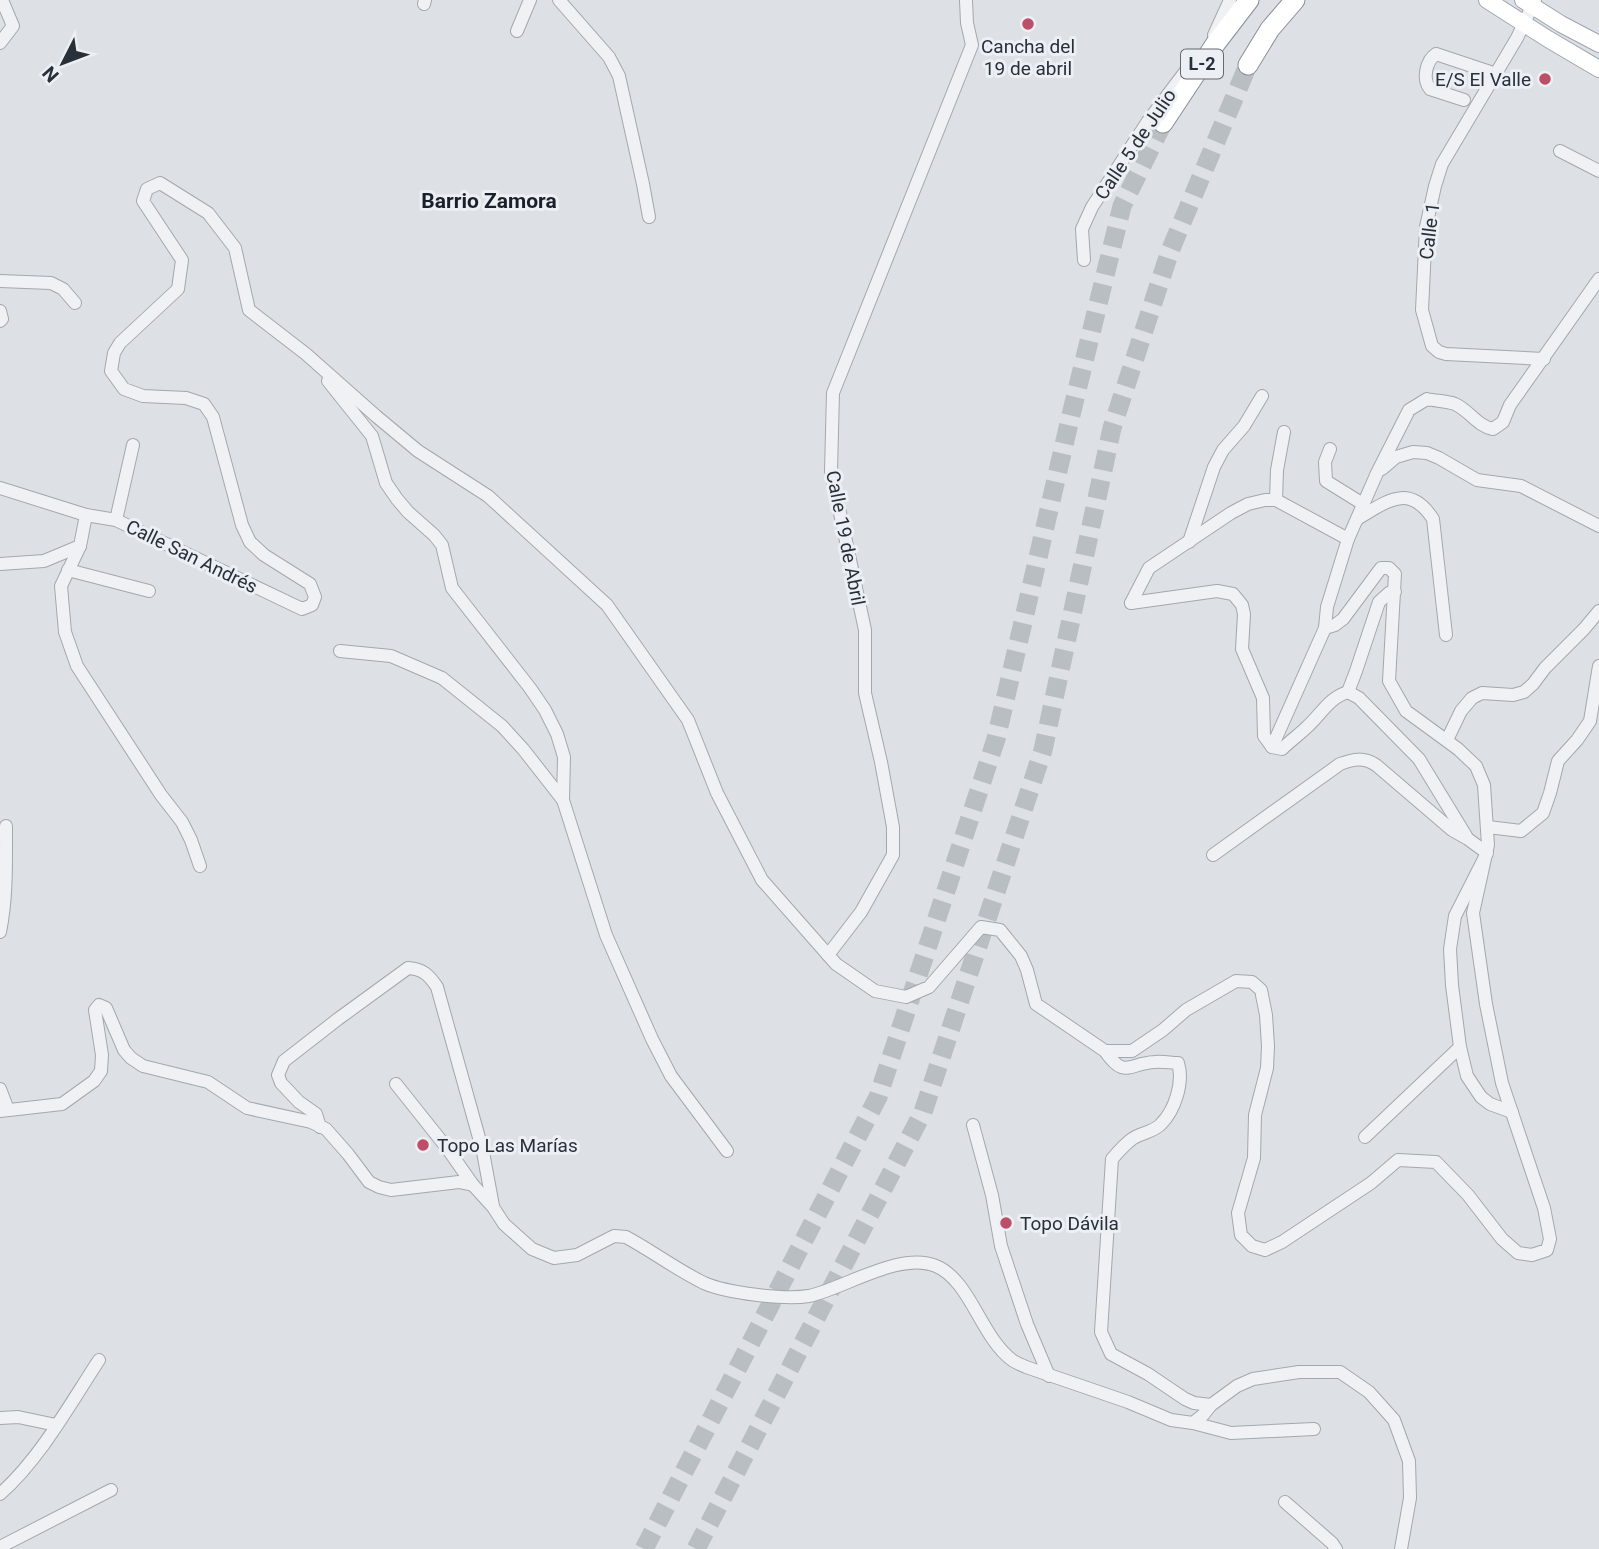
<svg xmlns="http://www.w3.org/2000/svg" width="1599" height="1549" viewBox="0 0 1599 1549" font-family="Roboto,sans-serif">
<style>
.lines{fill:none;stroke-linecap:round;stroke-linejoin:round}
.highway-tunnel{stroke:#b9bec3;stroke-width:19;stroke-dasharray:19 10;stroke-linecap:butt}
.minor-casing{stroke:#a3a8ae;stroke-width:14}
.major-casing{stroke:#9ea6af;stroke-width:18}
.highway-casing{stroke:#868f9a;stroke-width:21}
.minor{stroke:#eff1f4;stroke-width:12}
.major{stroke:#fff;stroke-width:16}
.highway{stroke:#fff;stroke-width:19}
.poi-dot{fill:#be4e68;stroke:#eceff3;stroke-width:2.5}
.labels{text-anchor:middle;stroke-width:6;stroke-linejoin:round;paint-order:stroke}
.shield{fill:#eceff3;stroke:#636972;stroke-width:2}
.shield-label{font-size:18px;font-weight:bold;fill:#28303a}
.poi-label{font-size:19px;fill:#28303a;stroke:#eceff3;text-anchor:start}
.street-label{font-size:19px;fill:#28303a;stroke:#eceff3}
.neighbourhood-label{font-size:21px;font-weight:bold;fill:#1a212a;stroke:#eceff3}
</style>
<rect width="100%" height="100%" fill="#dde1e5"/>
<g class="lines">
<g class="highway-tunnel">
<path d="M 644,1549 L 878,1097 L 996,739 L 1070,419 L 1122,206 L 1163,123"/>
<path d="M 696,1549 L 923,1112 L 1043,750 L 1112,428 L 1170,251 L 1248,65"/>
</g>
<g class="minor-casing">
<g id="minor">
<path d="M 559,0 L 609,57 L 619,76 L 643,184 L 649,217"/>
<path d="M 1535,0 L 1517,38 L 1442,164 L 1435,186 L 1426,227 L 1422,310 L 1432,346 L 1439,352 L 1446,354 L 1544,359"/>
<path d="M 424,4 L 425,0"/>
<path d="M 517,31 L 530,0"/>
<path d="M 1214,35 L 1230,0"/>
<path d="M 0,43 L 13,26 L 2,0"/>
<path d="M 1464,100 L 1430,89 C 1422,79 1426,61 1436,54 L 1496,74"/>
<path d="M 1560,151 L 1599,171"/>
<path d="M 1084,260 L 1082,229 L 1092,207 L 1148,121 L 1194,60"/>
<path d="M 0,281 L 51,283 L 63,289 L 75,303"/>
<path d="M 0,311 L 2,319 L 0,321"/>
<path d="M 328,381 L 372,436 L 386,483 L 397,499 L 408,512 L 434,535 L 442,545 L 452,588 L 530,688 L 545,710 L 557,734 L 564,757 L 563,800 L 606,935 L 652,1039 L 671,1076 L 727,1151"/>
<path d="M 1330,449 L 1325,462 L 1326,481 L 1363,504"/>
<path d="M 1382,469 L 1396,457 L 1413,452 L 1427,453 L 1439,458 L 1477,480 L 1521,486 L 1599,526"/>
<path d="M 0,488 L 86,515 L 116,520 L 302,609 L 312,605 L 315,597 L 310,584 L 264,555 L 250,542 L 242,525 L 213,417 L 204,404 L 186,398 L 143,396 L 124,389 L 111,371 L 114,353 L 120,343 L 178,289 L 182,260 L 143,201 L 147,189 L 160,183 L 208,213 L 235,248 L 249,310 L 306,354 L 376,416 L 418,451 L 488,496 L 607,605 L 688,720 L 717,793 L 762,880 L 836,964 L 875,991 L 906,997 L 929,987 L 981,927 L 1000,930 L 1021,956 L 1027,970 L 1036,1004 L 1105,1051 L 1132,1051 L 1163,1030 L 1186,1010 L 1236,981 L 1252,982 L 1261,990 L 1266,1015 L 1268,1046 L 1267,1068 L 1255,1115 L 1254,1158 L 1238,1213 L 1241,1235 L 1252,1246 L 1265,1250 L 1282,1242 L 1371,1183 L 1398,1160 L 1436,1162 L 1468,1195 L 1502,1239 L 1518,1253 L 1532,1255 L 1547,1250 L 1550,1239 L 1544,1208 L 1502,1083 L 1486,1004 L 1473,913 L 1488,845 L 1484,785 L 1476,766 L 1458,749 L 1406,711 L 1389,681 L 1395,574 L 1389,568 L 1381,568 L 1343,619 L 1335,625 L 1325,628 L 1327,607 L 1348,539 L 1377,473 L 1409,410 L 1427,399 C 1436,401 1447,401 1455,404 C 1470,411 1477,426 1493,429 L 1503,422 L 1510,405 L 1599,279"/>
<path d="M 1276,500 L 1277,470 L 1284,432"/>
<path d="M 1357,519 C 1386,502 1409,482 1433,519 L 1446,635"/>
<path d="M 116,520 L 133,445"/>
<path d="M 1189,542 L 1214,467 L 1223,450 L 1244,426 L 1262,396"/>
<path d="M 80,546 L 61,586 L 65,632 L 77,666 L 161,795 L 182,822 L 191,840 L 200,866"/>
<path d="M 0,564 L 44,561 L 80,546 L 86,515"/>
<path d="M 68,570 L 149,591"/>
<path d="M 1131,603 L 1217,591 L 1233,594 L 1242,605 L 1244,614 L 1242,649 L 1263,698 L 1264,736 L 1272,747 L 1282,749 C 1290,741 1300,734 1308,726 C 1321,714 1330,697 1348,692 L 1359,698 L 1419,759 L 1466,836"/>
<path d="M 1131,603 L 1149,568 L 1231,513 L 1248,504 L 1265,500 L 1276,500 L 1348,539"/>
<path d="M 340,651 L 391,656 L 442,678 L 502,726 L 523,749 L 563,800"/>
<path d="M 1348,692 L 1356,671 L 1379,602 L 1389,593 L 1395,592"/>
<path d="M 1447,740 L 1461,711 L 1472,698 L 1482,693 L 1513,695 L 1524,692 L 1533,684 L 1545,668 L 1584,629 L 1599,611"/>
<path d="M 1272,747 L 1325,628"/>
<path d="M 1488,827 L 1521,831 L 1543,813 L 1550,793 L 1558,761 L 1577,740 L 1590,721 L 1599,666"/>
<path d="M 1213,855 L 1340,764 C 1354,759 1363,757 1376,765 L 1452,830 L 1468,839 L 1487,853 L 1455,916 L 1450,949 L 1452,985 L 1460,1047 L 1467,1076 L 1481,1097 L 1490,1104 L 1512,1112"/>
<path d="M 0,932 C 7,898 6,861 6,826"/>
<path d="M 828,955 L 861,912 L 893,855 L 893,827 L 881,762 L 865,693 L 865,630 L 831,471 L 833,393 L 972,45 L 967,23 L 966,0"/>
<path d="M 1105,1051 C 1125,1080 1129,1063 1155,1062 C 1163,1061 1171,1063 1178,1063 C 1184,1082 1175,1110 1161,1124 C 1154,1132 1140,1133 1132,1139 C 1125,1144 1118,1152 1112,1159 L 1101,1332 L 1111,1354 L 1148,1374 L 1185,1399 L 1194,1403 L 1211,1405"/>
<path d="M 396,1084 L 447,1148 L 473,1185"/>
<path d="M 0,1089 L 8,1110"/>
<path d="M 0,1111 L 62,1104 L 94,1081 L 101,1071 L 102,1055 L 95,1010 L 99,1005 L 106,1008 L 124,1050 L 131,1058 L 143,1066 L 208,1082 L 247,1108 L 311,1122 L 326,1129 L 348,1154 L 369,1182 L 379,1187 L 391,1190 L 459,1182 L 473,1185 L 493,1207 L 504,1224 L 532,1249 L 554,1258 L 577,1255 L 614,1236 L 626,1237 C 652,1251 677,1270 704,1283 C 727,1293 784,1300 809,1296 C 845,1288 900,1251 936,1266 C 970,1280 981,1337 1012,1360 C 1016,1363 1022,1365 1026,1367 L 1128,1402 L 1171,1420 L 1193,1423 L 1203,1415 L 1211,1405 L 1237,1386 L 1253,1379 L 1299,1372 L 1340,1372 L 1369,1392 L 1394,1420 L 1409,1461 L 1410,1498 L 1401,1549"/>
<path d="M 973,1125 L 992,1195 L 1001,1246 L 1027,1324 L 1049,1376"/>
<path d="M 320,1127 L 316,1114 L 299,1102 L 281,1083 L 278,1075 L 284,1061 L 338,1019 L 408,968 C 423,969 429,975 437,987 L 483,1152 L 493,1206"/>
<path d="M 1365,1137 L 1460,1047"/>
<path d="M 0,1418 L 18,1417 L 56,1425"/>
<path d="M 1193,1423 L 1231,1433 L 1314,1429"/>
<path d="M 0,1494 C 40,1459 70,1404 99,1360"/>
<path d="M 1285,1502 L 1332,1543 L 1336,1549"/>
<path d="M 0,1547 L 111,1490"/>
</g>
</g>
<g class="major-casing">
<g id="major">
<path d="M 1487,0 L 1548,39 L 1599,69"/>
<path d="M 1523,0 L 1561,24 L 1599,44"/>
</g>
</g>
<g class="highway-casing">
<g id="highway">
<path d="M 1248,65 L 1270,29 L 1295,0"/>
<path d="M 1163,123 L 1216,43 L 1249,0"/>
</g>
</g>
<use href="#minor" class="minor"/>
<use href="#major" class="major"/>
<use href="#highway" class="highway"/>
</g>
<g class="poi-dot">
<circle cx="1028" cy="24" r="7"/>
<circle cx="1545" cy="79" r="7"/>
<circle cx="423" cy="1145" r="7"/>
<circle cx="1006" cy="1223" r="7"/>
</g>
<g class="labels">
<rect class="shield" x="1181" y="49.5" width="42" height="29" rx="5"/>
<g class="shield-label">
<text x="1202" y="70">L-2</text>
</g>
<g class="poi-label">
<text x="1028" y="53" text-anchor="middle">Cancha del<tspan x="1028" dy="22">19 de abril</tspan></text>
<text x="1531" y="86" text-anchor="end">E/S El Valle</text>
<text x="437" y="1152">Topo Las Marías</text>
<text x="1020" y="1230">Topo Dávila</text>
</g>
<g class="street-label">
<text transform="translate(1135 144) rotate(-56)" y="7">Calle 5 de Julio</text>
<text transform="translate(1429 231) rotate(-83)" y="7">Calle 1</text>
<text transform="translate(846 538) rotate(79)" y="7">Calle 19 de Abril</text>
<text transform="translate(192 556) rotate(26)" y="7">Calle San Andrés</text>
</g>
<g class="neighbourhood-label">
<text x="489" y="208">Barrio Zamora</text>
</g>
</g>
<g transform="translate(63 63) rotate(228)" stroke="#eceff3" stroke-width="5" paint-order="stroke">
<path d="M0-5L12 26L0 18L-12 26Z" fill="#28303a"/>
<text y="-10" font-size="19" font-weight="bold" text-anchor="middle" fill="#28303a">N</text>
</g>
</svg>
